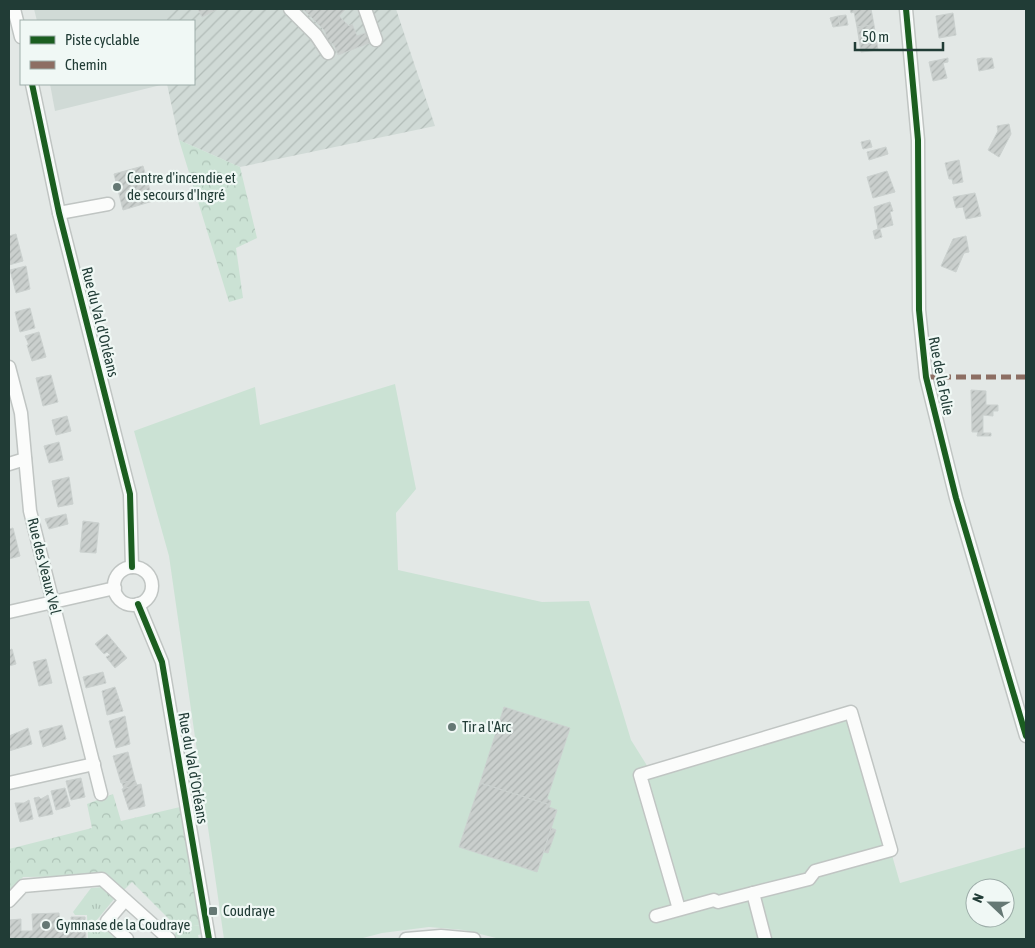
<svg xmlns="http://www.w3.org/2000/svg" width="1035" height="948" viewBox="0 0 1035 948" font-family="'Asap Condensed',sans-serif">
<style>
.built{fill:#d0dad6}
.industrial{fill:url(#industrial-furrows)}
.grass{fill:url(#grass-tufts)}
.forest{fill:url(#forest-crowns)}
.pitch{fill:#cbe2d4;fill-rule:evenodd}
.building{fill:url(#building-hatch);stroke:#cbd1cf}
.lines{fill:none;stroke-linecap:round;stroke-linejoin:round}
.minor-casing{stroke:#c0c5c3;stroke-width:15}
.minor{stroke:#fbfcfb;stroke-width:12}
.quiet{stroke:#8d6e63;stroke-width:5;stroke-dasharray:10 5;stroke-linecap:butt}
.cycleway-casing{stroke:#f0f8f5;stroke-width:9}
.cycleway{stroke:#1b5e20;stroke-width:6}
.poi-dot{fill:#657874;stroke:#f0f8f5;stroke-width:2}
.labels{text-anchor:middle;stroke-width:4.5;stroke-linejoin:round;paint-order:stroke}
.poi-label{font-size:15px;fill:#213c36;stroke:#f0f8f5;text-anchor:start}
.street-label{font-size:15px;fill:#213c36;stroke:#f0f8f5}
</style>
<defs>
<pattern id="industrial-furrows" width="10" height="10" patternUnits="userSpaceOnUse" patternTransform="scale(1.25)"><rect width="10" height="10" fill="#d0dad6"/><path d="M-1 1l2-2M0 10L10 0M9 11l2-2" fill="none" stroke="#b2bcb8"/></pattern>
<pattern id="grass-tufts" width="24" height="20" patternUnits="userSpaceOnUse" patternTransform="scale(1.25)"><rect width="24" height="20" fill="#cbe2d4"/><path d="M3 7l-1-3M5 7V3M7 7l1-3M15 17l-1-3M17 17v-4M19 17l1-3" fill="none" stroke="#aec3b7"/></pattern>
<pattern id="forest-crowns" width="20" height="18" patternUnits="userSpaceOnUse" patternTransform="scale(1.25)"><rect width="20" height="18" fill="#cbe2d4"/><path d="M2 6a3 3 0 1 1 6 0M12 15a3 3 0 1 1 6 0" fill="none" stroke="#aec3b7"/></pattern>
<pattern id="building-hatch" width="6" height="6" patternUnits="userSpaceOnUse" patternTransform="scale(1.25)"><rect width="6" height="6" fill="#cacfcd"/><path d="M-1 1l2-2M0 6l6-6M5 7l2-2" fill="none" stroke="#adb3b1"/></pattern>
</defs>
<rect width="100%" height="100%" fill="#e3e8e6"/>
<g class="built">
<path d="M 34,9 L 167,9 L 167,21 L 37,21 Z"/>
<path d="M 50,84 L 165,84 L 55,111 Z"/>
</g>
<path class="industrial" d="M 167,9 L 396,9 L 435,126 L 240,167 L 179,140 L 167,84 L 194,84 L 194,21 L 167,21 Z"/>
<g class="grass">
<path d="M 103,887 L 115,898 L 96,921 L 116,939 L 88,939 L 87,915 L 75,915 L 73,912 L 91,888 Z"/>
<path d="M 201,925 L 202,934 L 198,935 L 199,939 L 179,939 L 174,936 L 178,928 Z"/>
</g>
<g class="forest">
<path d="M 179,140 L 240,167 L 257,238 L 236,248 L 243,298 L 229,302 Z"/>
<path d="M 113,794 L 121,821 L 180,807 L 201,925 L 178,928 L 132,882 L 124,890 L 104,876 L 23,877 L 9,892 L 9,849 L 92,828 L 87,804 Z"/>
</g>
<path class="pitch" d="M 395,384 L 416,489 L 396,513 L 398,570 L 542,602 L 589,601 L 631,740 L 651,772 L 851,712 L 900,883 L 1026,847 L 1026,939 L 500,939 L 464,930 L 429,927 L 382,933 L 359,939 L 224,939 L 169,556 L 134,431 L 255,387 L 260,425 ZM 975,888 L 1005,888 L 1005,918 L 975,918 Z"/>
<g class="building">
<path d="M 198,9 L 218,9 L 202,17 Z"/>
<path d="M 303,9 L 346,9 L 339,16 L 349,26 L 352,24 L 357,36 L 368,32 L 372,42 L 338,55 L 334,45 L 327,39 L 325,31 Z"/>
<path d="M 850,9 L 871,9 L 874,25 L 857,27 L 854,12 L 851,13 Z"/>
<path d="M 953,13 L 956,35 L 939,38 L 936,16 Z"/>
<path d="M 846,15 L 848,25 L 840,26 L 838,16 Z"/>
<path d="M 838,16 L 840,26 L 833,27 L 830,18 Z"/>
<path d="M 874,25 L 878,50 L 861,52 L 857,27 Z"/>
<path d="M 948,58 L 948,62 L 943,63 L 947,78 L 933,81 L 929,62 Z"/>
<path d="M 982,58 L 992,58 L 994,68 L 979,71 L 977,59 Z"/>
<path d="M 1009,124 L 1011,134 L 999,157 L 988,150 L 998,131 L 997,126 Z"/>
<path d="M 870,140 L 872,147 L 863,149 L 861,142 Z"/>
<path d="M 886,147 L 888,154 L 869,160 L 867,152 Z"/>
<path d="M 959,160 L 963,182 L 953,184 L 952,179 L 949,179 L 945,163 Z"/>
<path d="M 143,166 L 153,201 L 123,210 L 114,174 Z"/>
<path d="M 887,171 L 895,192 L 873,198 L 867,177 Z"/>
<path d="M 975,193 L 981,216 L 966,219 L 963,207 L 956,208 L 953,197 Z"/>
<path d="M 890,202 L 893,211 L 890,212 L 893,225 L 878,229 L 874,207 Z"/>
<path d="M 878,229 L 880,229 L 882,237 L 875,239 L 873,231 Z"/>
<path d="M 16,234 L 23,261 L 9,265 L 9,236 Z"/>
<path d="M 966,236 L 969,252 L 964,253 L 956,272 L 941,266 L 953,239 Z"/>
<path d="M 26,266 L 30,289 L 16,293 L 10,270 Z"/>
<path d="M 30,308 L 35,328 L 20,332 L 15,312 Z"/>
<path d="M 39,332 L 46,357 L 32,361 L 27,345 L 29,345 L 25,336 Z"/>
<path d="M 51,375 L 58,402 L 43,406 L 36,378 Z"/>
<path d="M 971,390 L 986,391 L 986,405 L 998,405 L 998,411 L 993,411 L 993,416 L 983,415 L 983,433 L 991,433 L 991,436 L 977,436 L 978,432 L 972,432 Z"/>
<path d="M 67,416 L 71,431 L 56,435 L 52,420 Z"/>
<path d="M 59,442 L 63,460 L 49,463 L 44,446 Z"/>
<path d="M 69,477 L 73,504 L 58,507 L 52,481 Z"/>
<path d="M 66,514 L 68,524 L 49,529 L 45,519 Z"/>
<path d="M 83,521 L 99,523 L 96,553 L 80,552 Z"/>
<path d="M 13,528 L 20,556 L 9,559 L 9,529 Z"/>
<path d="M 107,634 L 127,658 L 115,668 L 106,657 L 110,655 L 107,652 L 104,654 L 95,644 Z"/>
<path d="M 12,649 L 16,664 L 9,666 L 9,650 Z"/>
<path d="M 46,659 L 52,683 L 39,686 L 33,662 Z"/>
<path d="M 103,672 L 106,683 L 86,688 L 83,677 Z"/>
<path d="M 115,687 L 123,711 L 107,715 L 102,691 Z"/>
<path d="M 504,707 L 570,728 L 547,799 L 551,801 L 550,805 L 480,783 Z"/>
<path d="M 125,716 L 130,744 L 116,748 L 109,721 Z"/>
<path d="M 62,725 L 66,739 L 43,747 L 39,731 Z"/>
<path d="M 28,728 L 32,744 L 9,751 L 9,736 Z"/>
<path d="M 128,752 L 135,780 L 121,783 L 113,756 Z"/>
<path d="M 81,778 L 85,797 L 71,800 L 66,781 Z"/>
<path d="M 135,780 L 137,785 L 124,789 L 122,783 Z"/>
<path d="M 480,783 L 550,805 L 549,807 L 557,810 L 537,872 L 459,847 Z"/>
<path d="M 141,784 L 145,806 L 129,810 L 122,789 Z"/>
<path d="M 65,788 L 70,806 L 56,810 L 51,791 Z"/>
<path d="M 48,795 L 53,814 L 39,817 L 34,798 L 39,797 L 41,799 Z"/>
<path d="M 29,800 L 33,819 L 20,822 L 15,803 L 24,803 Z"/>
<path d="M 551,828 L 556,830 L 548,853 L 544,852 Z"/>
<path d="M 59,913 L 60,930 L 72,929 L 71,917 L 85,917 L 86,939 L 9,939 L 9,920 L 21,919 L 21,931 L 33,931 L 32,914 Z"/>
</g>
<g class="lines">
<g class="minor-casing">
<g id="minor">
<path d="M 14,9 L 21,37"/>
<path d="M 290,9 L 316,35 L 328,53"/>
<path d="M 365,9 L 376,40"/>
<path d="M 906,9 L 918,140 L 919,310 L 926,377 L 956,498 L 1026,736"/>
<path d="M 32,84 L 59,213 L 130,494 L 132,567"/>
<path d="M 59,213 L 108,204"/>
<path d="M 9,367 L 21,413 L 30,511 L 101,794"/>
<path d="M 9,464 L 25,459"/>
<circle cx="133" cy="586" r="19"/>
<path d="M 138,604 L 162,662 L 209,939"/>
<path d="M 9,612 L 115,588"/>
<path d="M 9,783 L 94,764"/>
<path d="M 125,900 L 107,921 L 127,939"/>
<path d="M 9,901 L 23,886 L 102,879 L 169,939"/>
<path d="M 679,909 L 640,775 L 851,712 L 891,850 L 815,871 L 809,879 L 753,893 L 765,939"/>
<path d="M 656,916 L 714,900 L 718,902 L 753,893"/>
<path d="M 406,939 L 441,936 L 474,939"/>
</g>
</g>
<use href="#minor" class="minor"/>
<path class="quiet" d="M 926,377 L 1026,377"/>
<g class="cycleway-casing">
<g id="cycleway">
<path d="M 906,9 L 918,140 L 919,310 L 926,377 L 956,498 L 1026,736"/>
<path d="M 32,84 L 59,213 L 130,494 L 132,567"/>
<path d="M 138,604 L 162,662 L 209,939"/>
</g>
</g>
<use href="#cycleway" class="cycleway"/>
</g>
<g class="poi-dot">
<circle cx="117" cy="187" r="5"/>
<circle cx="452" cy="727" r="5"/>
<rect x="208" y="906" width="10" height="10" rx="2.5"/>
<circle cx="46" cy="925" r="5"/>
</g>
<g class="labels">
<g class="poi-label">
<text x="127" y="183">Centre d'incendie et<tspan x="127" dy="17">de secours d'Ingré</tspan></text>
<text x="462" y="732">Tir a l'Arc</text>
<text x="223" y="916">Coudraye</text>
<text x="56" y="930">Gymnase de la Coudraye</text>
</g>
<g class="street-label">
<text transform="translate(100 322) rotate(76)" y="5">Rue du Val d'Orléans</text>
<text transform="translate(941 376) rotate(79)" y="5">Rue de la Folie</text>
<text transform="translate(44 566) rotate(76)" y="5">Rue des Veaux Vel</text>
<text transform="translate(193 768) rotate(80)" y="5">Rue du Val d'Orléans</text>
</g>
</g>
<rect width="1035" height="948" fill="none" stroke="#213c36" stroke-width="20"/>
<rect x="20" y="20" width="175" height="65" fill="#f0f8f5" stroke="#9dada9"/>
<rect x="30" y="36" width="25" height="8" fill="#1b5e20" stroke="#9dada9"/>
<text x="65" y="45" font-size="15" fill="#213c36">Piste cyclable</text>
<rect x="30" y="61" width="25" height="8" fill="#8d6e63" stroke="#9dada9"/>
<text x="65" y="70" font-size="15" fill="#213c36">Chemin</text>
<g transform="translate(990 903) rotate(292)"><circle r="24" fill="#f0f8f5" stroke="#9dada9"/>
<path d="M0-4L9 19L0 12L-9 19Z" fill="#657874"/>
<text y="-8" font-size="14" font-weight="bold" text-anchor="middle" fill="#213c36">N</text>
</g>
<path d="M855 42v8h88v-8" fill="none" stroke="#213c36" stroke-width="2.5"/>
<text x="862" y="42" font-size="15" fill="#213c36" stroke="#f0f8f5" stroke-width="4" paint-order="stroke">50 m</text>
</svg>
